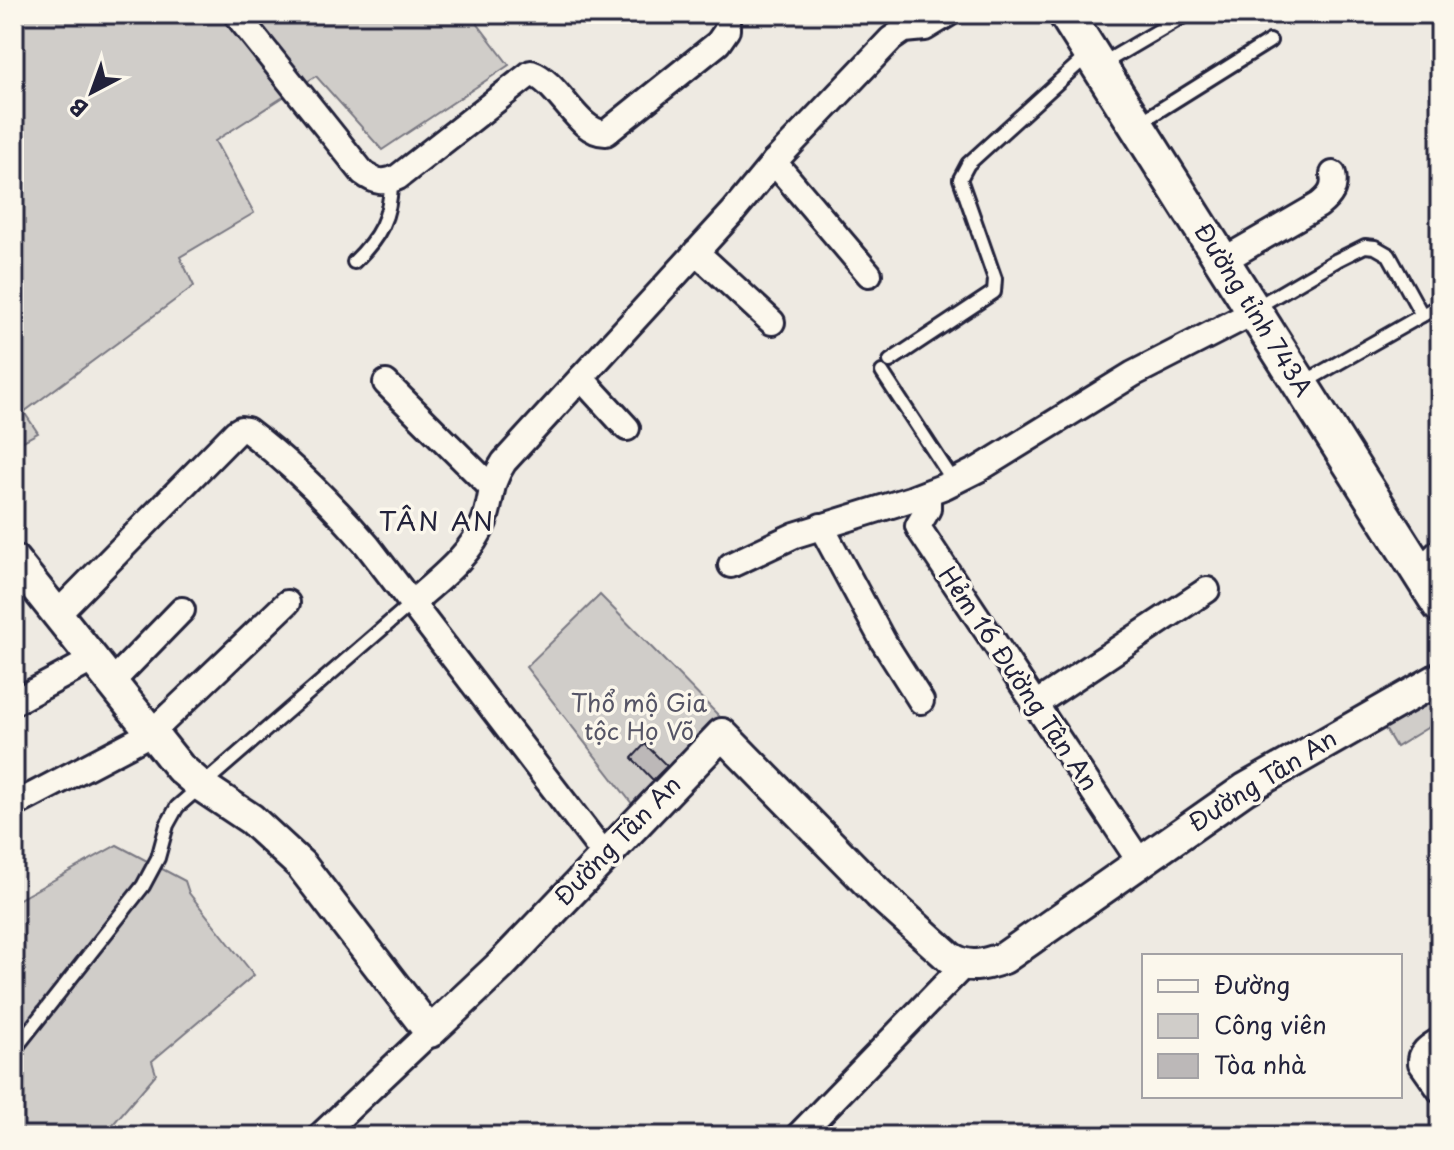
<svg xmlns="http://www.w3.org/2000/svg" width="1454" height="1150" viewBox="0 0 1454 1150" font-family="'Playpen Sans',sans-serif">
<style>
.green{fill:#d0cdc9;stroke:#797882;stroke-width:2}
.building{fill:#bcb8b8;stroke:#22223b;stroke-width:2}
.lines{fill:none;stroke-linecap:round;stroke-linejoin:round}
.service-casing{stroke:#22223b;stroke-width:18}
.minor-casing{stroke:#22223b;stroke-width:30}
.tertiary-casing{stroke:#22223b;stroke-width:36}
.secondary-casing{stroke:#22223b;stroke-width:40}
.service{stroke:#fbf7ec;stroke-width:12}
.minor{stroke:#fbf7ec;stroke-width:24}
.tertiary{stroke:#fbf7ec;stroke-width:30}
.secondary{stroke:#fbf7ec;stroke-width:34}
.labels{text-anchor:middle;stroke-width:7;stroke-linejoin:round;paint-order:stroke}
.street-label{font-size:24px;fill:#22223b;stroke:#fbf7ec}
.park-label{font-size:24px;fill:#565566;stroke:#fbf7ec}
.neighbourhood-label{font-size:26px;letter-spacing:2px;fill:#22223b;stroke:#fbf7ec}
</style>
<rect width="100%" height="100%" fill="#eeeae2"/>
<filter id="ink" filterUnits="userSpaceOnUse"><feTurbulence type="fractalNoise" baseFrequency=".0125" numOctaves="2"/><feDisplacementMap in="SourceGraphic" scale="16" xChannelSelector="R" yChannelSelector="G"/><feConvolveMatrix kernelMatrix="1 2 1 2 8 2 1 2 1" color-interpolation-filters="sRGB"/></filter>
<g filter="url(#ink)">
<g class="green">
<path d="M 14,14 L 470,14 L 509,65 L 382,150 L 316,76 L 215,141 L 254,213 L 180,257 L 194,286 L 24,412 L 38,433 L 14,446 Z"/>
<path d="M 600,595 L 723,720 L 633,805 L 526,667 Z"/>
<path d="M 1440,687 L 1440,720 L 1396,747 L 1381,722 Z"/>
<path d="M 117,845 L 185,881 L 189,893 L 254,975 L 152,1061 L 156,1074 L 103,1136 L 14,1136 L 14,902 Z"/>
</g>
<path class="building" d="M 645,744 L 667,766 L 653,780 L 632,758 Z"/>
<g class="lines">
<g class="service-casing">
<g id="service">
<path d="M 1102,64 L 1187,14"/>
<path d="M 1139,123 L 1270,41"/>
<path d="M 354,262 C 379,238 391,217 391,181"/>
<path d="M 1255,308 L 1337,260 L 1365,246 L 1375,247 L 1389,255 L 1422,315"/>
<path d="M 890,361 L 994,292 L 995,279 L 960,179 L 968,164 L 1089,54"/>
<path d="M 882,372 L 954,482"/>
<path d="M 1303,383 L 1440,305"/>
<path d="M 1418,564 L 1440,543"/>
<path d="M 14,1050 L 143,886 L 158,858 L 167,825 L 177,807 L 413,602"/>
</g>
</g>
<g class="minor-casing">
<g id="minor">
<path d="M 236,14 L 363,173 C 375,182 384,184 398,177 L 531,73 C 559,82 578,134 606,133 L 718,43 L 727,30 L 727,14"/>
<path d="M 774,162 L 869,274"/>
<path d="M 696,252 L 772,322"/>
<path d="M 1222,261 L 1319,205 C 1330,196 1336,189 1333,174"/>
<path d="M 581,378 L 627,428"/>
<path d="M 386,383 L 490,486"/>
<path d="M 928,493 L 928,509 L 918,526 L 921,532 L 1140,862"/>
<path d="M 821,526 L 883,641 L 921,701"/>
<path d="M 731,565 L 795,535 L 911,499 L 945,486 L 979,469 L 1133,374 L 1254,312"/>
<path d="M 413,602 C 438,580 472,554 484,522 C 493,499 488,486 504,462 L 733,212 L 774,162 L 891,39 L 904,30 L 925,28 L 948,14"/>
<path d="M 56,615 L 236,432 L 241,429 L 247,430 C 292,464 330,502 367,545 L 604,854"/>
<path d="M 111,683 L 182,610"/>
<path d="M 14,702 L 92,660"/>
<path d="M 1034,705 L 1207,590"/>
<path d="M 14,805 L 151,733 L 287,603"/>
<path d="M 1440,1040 C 1431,1046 1420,1051 1421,1063 L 1440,1090"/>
<path d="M 320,1136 L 430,1032"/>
<path d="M 798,1136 L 964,965"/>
</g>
</g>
<g class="tertiary-casing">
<path id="tertiary" d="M 14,560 L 180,768 L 200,785 L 251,819 L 301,865 L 430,1032 L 500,966 L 722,734 L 879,894 L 949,957 C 968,970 984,965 1004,958 L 1245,789 L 1440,678"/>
</g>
<g class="secondary-casing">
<path id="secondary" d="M 1066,14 L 1440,605"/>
</g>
<use href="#service" class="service"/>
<use href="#minor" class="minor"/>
<use href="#tertiary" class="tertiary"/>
<use href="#secondary" class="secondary"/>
</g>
</g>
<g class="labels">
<g class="street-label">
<text transform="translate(1253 310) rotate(58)" y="8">Đường tỉnh 743A</text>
<text transform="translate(1018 679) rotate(56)" y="8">Hẻm 16 Đường Tân An</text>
<text transform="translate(1263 781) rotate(-32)" y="8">Đường Tân An</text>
<text transform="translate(618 841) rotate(-46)" y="8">Đường Tân An</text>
</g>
<g class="park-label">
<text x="639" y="712">Thổ mộ Gia<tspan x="639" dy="28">tộc Họ Võ</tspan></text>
</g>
<g class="neighbourhood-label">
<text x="437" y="531">TÂN AN</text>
</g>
</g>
<rect width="1454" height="1150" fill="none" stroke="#fbf7ec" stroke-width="48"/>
<rect x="24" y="24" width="1406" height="1102" fill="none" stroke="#22223b" stroke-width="3" filter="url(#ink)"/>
<rect x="1142" y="954" width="260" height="144" fill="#fbf7ec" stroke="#a4a2a5" stroke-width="2"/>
<rect x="1158" y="980" width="40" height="12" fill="#fbf7ec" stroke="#a4a2a5" stroke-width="2"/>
<text x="1214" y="994" font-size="24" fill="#22223b">Đường</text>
<rect x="1158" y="1014" width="40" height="24" fill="#d0cdc9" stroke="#a4a2a5" stroke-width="2"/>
<text x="1214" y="1034" font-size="24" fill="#22223b">Công viên</text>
<rect x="1158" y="1054" width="40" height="24" fill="#bcb8b8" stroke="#a4a2a5" stroke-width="2"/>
<text x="1214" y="1074" font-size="24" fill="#22223b">Tòa nhà</text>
<g transform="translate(92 92) rotate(221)" stroke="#fbf7ec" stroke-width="6" paint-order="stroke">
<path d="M0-6L14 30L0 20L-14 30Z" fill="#22223b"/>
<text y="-12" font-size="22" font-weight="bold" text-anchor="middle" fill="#22223b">B</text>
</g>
</svg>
